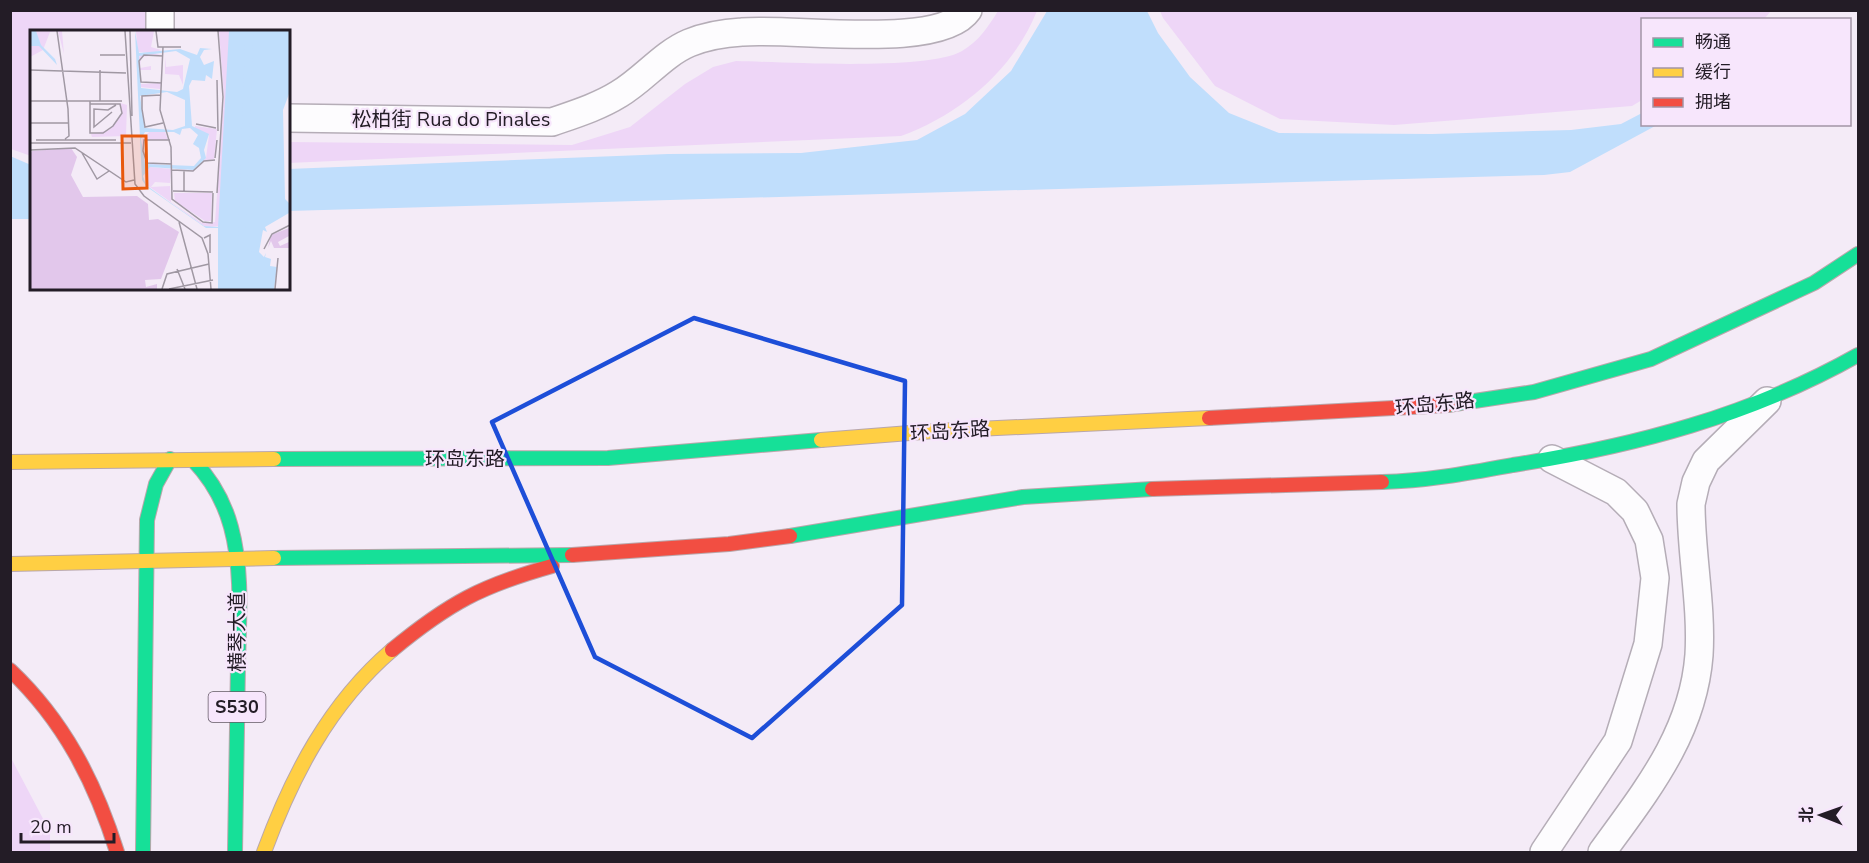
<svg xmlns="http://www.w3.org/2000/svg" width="1869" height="863" viewBox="0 0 1869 863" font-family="'Nunito Sans','Noto Sans SC',sans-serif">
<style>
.green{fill:#eed6f7}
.water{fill:#c0defc}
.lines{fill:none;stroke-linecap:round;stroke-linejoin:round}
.street-casing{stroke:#b5adb7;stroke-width:30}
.fast-casing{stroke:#b9a7ab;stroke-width:16}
.slow-casing{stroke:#b9a7ab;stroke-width:16}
.jam-casing{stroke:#b9a7ab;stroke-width:16}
.street{stroke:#fdfcfe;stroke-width:27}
.fast{stroke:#16e098;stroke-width:14}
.slow{stroke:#ffcf43;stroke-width:14}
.jam{stroke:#f24e42;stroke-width:14}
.marked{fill:none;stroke:#1d4ed8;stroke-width:4.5;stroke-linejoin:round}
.labels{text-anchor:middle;stroke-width:4.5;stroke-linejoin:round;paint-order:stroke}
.shield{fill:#f7e6fc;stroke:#635966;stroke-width:1.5}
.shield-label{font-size:18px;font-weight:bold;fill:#231c26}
.street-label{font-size:20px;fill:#231c26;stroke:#f7e6fc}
.inset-river{fill:none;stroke:#c0defc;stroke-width:3}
.inset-road{fill:none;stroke:#a098a3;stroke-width:1.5}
.view{fill:#e8590c;fill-opacity:0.15;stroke:#e8590c;stroke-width:3}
.inset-edge{fill:none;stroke:#231c26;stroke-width:3}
</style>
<rect width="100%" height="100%" fill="#f4ebf7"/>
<g class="green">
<path d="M 11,11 L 149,11 L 149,31 L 32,32 L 31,156 L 11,149 Z"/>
<path d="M 998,11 L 1037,11 C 1013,70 961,114 901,136 L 288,163 L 288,142 L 572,145 L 630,127 L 685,84 L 713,67 L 736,61 C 782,62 929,71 962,51 C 979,41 988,27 998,11 Z"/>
<path d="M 1160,11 L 1160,10 L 1771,11 L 1764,19 L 1642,20 L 1642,100 L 1632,106 L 1394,125 L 1280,119 L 1215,86 L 1163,18 Z"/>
<path d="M 10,756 L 50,832 L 50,852 L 11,852 Z"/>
</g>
<g class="water">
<path d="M 1047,11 L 1147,11 L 1158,33 L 1190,77 L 1229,113 L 1279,133 L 1432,134 L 1571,130 L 1621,124 L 1642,113 L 1642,124 L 1657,125 L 1570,172 L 1544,175 L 288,211 L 288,169 L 668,154 L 801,153 L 917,140 L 965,114 L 1011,71 Z"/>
<path d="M 10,156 L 31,165 L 31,219 L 11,219 Z"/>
</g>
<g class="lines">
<g class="street-casing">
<g id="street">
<path d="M 160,32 L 160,10"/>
<path d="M 288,118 L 552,122 C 575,114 598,107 619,94 C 643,80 663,54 689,43 C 706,36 724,33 742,32 C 791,27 940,51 968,10"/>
<path d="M 1544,852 L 1618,741 L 1648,644 L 1655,578 L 1649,540 L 1635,511 L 1616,492 L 1552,459"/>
<path d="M 1602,852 C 1646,791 1693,734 1699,655 C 1702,605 1691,554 1691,504 L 1696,482 L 1706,461 L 1767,401"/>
</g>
</g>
<g class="fast-casing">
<g id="fast">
<path d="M 1448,405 L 1534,392 L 1651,359 L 1814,283 L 1858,254"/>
<path d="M 274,459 L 608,458 L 821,440"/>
<path d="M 193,460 C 212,480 224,501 231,527 C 243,571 239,618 238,664 C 237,727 236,789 235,852"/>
<path d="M 1382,482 C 1426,481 1469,473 1513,465 C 1634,446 1750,416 1858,355"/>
<path d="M 790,536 L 1023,497 L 1152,489"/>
<path d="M 274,558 L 572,555"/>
<path d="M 143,852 L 147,520 L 156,484 L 170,459"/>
</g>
</g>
<g class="slow-casing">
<g id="slow">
<path d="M 821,440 L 935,431 L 1209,418"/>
<path d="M 10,462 L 274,459"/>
<path d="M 10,564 L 274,558"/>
<path d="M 264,852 C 292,776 329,704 392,650"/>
</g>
</g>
<g class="jam-casing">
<g id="jam">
<path d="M 1209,418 L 1448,405"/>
<path d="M 1152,489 L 1382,482"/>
<path d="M 572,555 L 729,544 L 790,536"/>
<path d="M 392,650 C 449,603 481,586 552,566"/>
<path d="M 10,670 C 64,721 95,782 117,852"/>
</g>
</g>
<use href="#street" class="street"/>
<use href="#fast" class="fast"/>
<use href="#slow" class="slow"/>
<use href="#jam" class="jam"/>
</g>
<path class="marked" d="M 694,318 L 905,381 L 902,605 L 752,738 L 595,657 L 492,422 Z"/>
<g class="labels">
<rect class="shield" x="208.5" y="692" width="57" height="30" rx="4.5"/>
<g class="shield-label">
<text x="237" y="713">S530</text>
</g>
<g class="street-label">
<text x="451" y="126">松柏街 Rua do Pinales</text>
<text transform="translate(1435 404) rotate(-6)" y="7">环岛东路</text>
<text transform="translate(950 431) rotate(-4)" y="7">环岛东路</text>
<text x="465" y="466">环岛东路</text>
<text transform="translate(237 632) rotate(-90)" y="7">横琴大道</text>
</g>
</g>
<g transform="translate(30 30)">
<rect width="260" height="260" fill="#f4ebf7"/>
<path d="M 0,1 L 32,1 L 34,24 L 28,1 L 20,2 L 13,20 L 0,27 ZM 106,1 L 124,1 L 121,17 L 131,20 L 123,23 L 131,25 L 111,27 L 110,38 L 121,36 L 121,40 L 110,40 L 110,51 L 111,54 L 131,53 L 130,59 L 110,57 L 108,28 L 111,24 L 122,23 L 108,22 ZM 189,1 L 200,1 L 195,102 L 190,196 L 179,197 L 174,196 L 117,155 L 114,142 L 120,137 L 141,139 L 140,153 L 125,152 L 121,157 L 140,156 L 141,172 L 172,193 L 185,192 L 194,67 ZM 135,27 L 136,37 L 153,35 L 153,55 L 149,45 L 135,44 ZM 90,73 L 97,75 L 96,106 L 62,107 L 61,104 L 79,100 L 92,83 ZM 165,96 L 187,99 L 184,129 L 174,131 L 163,141 L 144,139 L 164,140 L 176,128 L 179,105 L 165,100 ZM 119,102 L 135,102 L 138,110 L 113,110 L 115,133 L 140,136 L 118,136 L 113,131 L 112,109 ZM 144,163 L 182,163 L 181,191 L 175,191 L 145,171 Z" fill="#eed6f7"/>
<path d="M 41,118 L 47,127 L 41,145 L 53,167 L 107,166 L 118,174 L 119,190 L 128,189 L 149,202 L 131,249 L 115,250 L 116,257 L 127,254 L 127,259 L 0,259 L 0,125 L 2,121 ZM 259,198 L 259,206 L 248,212 L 250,216 L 259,212 L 259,218 L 244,218 L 241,211 L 238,218 L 241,205 Z" fill="#e2c7eb"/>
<path d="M 0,1 L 6,1 L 11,15 L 25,29 L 27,35 L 9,16 L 0,16 ZM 105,1 L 109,23 L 150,19 L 167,25 L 170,18 L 182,19 L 174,20 L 170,27 L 174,35 L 184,31 L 182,49 L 176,45 L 175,51 L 162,50 L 159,56 L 162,96 L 179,104 L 174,120 L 176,128 L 164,140 L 120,137 L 113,146 L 116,155 L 138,171 L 174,196 L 188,197 L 199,1 L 259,1 L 259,64 L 253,80 L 255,169 L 259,173 L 259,183 L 235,197 L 237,202 L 233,200 L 229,222 L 234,227 L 236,223 L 235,227 L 241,229 L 240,236 L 247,237 L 244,259 L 188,259 L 188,198 L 176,198 L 117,157 L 112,150 ZM 146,21 L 160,29 L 153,59 L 147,62 L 111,58 L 109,26 ZM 137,62 L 155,70 L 155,96 L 143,100 L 115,98 L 110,66 ZM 160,98 L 168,105 L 163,114 L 169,118 L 171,128 L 164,136 L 115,134 L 111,109 L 115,102 L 144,102 L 150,105 L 152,99 Z" fill="#c0defc" fill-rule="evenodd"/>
<path class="inset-river" d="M 222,1 L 214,209 L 216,221 L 225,224M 195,244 L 205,235 L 209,220 L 217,1M 189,247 L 204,238 L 211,220 L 219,1"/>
<path class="inset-road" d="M 27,1 L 38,79 L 39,106 L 35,109M 95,1 L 105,154 L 114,166 L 172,208 L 178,224 L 181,259M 100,1 L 102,86M 126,1 L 128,17 L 151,17M 133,17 L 130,80 L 141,117 L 142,169 L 173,192 L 182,193 L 183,163M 70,25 L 95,25M 0,40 L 96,43M 70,40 L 70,71M 187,50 L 188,101M 132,53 L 111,52 L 109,31 L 114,25 L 133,26M 131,65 L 112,66 L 112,79 L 115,97 L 133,93M 0,71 L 92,71M 60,71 L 60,103 L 73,103 L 83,96 L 92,83 L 90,74 L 60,74M 260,76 L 260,148M 82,82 L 64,97 L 64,79 L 78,80 L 86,75M 0,93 L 38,93M 166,94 L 186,98M 6,110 L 86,110M 140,110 L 114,110 L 113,121 L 117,133 L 142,134M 0,113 L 101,113M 0,120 L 45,118 L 96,152 L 104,150M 52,123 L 67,149 L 79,141M 185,128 L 187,110M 142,140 L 163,141 L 174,131 L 185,130M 143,161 L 183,162M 154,161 L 154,140M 187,163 L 193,67 L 188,1M 149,192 L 167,259M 174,208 L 180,205 L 180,223M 234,219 L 242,204 L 260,195M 147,239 L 155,259M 132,259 L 137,244 L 179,234M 139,259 L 183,250M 245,259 L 248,228"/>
<path class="view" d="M 92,106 L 116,106 L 117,158 L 93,159 Z"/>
<rect width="260" height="260" class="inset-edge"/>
</g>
<rect width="1869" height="863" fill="none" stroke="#231c26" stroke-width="24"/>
<rect x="1641" y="18" width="210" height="108" fill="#f7e6fc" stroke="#a295a6" stroke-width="1.5"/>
<rect x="1653" y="38" width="30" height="9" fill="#16e098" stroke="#a295a6" stroke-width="1.5"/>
<text x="1695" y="48" font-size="18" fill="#231c26">畅通</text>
<rect x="1653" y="68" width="30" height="9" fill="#ffcf43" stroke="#a295a6" stroke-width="1.5"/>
<text x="1695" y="78" font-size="18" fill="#231c26">缓行</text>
<rect x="1653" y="98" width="30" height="9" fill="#f24e42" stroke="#a295a6" stroke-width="1.5"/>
<text x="1695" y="108" font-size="18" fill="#231c26">拥堵</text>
<g transform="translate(1821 815) rotate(271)" stroke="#f7e6fc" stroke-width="4.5" paint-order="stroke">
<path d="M0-4.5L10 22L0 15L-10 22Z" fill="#231c26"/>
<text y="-9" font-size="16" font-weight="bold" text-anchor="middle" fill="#231c26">北</text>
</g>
<path d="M21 833v9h93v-9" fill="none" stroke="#231c26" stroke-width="3"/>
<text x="30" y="833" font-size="18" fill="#231c26" stroke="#f7e6fc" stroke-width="4.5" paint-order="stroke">20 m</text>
</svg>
